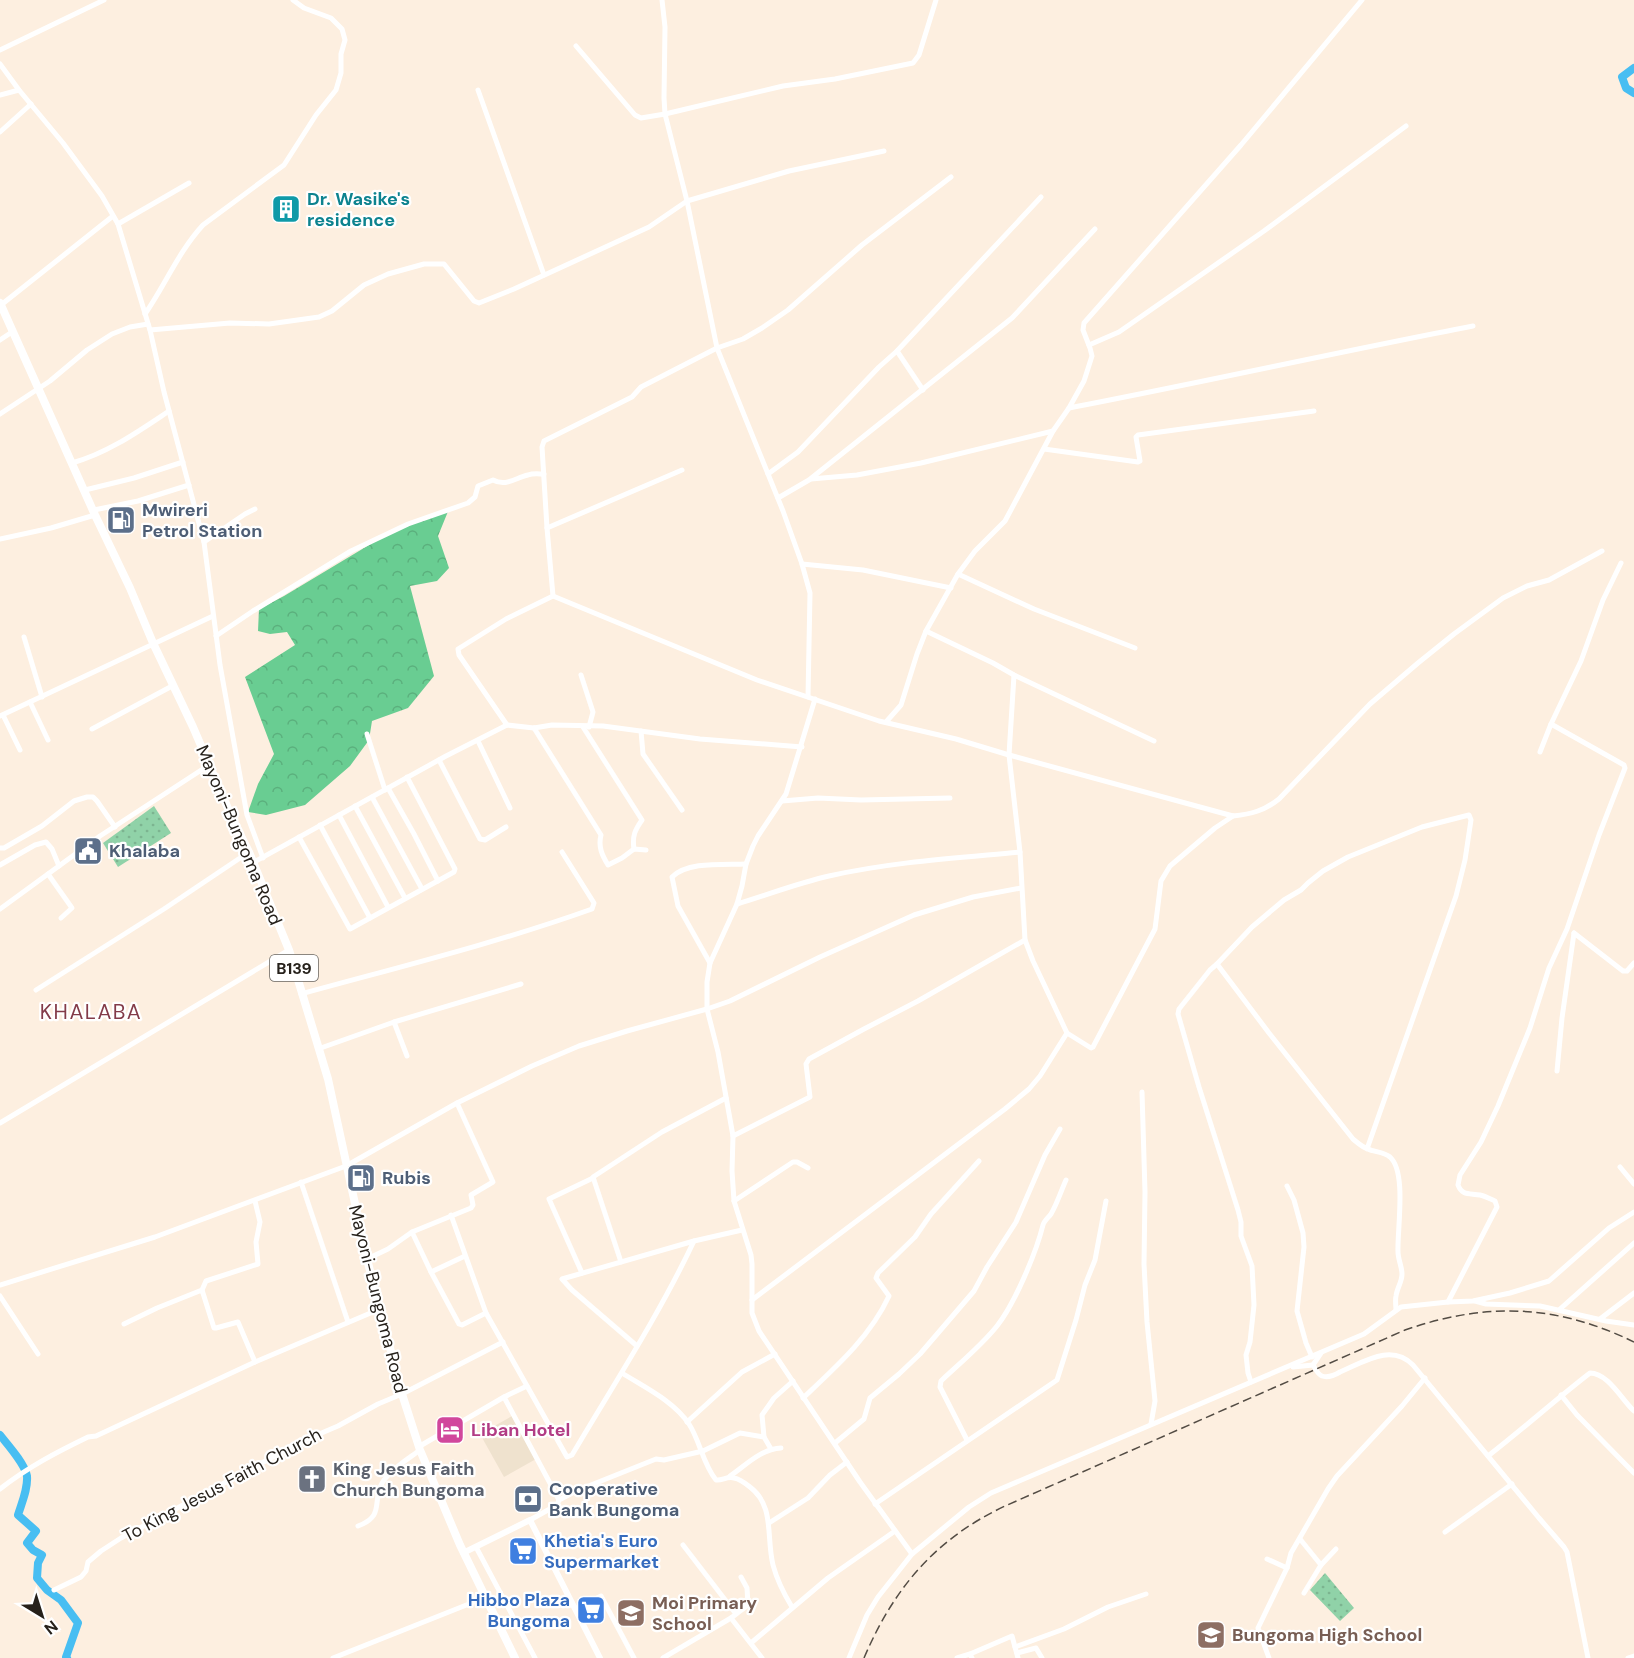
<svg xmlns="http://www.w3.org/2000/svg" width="1634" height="1658" viewBox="0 0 1634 1658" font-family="'DM Sans',sans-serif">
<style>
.commercial{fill:#efe2ce}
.grass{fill:url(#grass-dots)}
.forest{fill:url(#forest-crowns)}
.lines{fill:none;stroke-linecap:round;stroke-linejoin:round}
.river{stroke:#48bef2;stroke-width:8}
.minor{stroke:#fff;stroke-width:5}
.tertiary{stroke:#fff;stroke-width:6}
.primary{stroke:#fff;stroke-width:8}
.rail{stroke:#534c44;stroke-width:1.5;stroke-dasharray:9 4.5;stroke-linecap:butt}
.labels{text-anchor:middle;stroke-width:4.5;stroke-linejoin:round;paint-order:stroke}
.shield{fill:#fff;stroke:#67645f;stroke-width:1.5}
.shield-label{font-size:16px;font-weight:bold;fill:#26211b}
.culture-label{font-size:18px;font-weight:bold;fill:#0d838f;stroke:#fff;text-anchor:start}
.service-label{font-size:18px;font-weight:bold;fill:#4e5e75;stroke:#fff;text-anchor:start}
.street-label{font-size:18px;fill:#26211b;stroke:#fff}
.hotel-label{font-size:18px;font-weight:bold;fill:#b23c85;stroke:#fff;text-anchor:start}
.worship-label{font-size:18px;font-weight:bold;fill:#5b616d;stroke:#fff;text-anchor:start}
.shop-label{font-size:18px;font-weight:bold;fill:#366cbe;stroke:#fff;text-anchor:start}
.education-label{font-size:18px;font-weight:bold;fill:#785e54;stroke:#fff;text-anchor:start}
.quarter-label{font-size:21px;letter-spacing:1.5px;fill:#833b49;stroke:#fff}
</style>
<defs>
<pattern id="grass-dots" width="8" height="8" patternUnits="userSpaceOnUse" patternTransform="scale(1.5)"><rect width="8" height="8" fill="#90d2a8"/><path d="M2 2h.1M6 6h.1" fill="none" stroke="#7cb490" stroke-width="1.8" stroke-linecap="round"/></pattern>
<pattern id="forest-crowns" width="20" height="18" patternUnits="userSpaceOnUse" patternTransform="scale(1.5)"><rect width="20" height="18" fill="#69cd92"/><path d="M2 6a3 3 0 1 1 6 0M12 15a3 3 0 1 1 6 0" fill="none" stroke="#5bb07d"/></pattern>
</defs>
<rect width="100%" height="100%" fill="#fdefe0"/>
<path class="commercial" d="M 512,1416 L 536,1459 L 504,1477 L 480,1434 Z"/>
<g class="grass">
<path d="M 154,806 L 171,833 L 118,867 L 103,843 Z"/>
<path d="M 1325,1573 L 1354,1608 L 1340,1621 L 1310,1590 Z"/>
</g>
<path class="forest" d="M 449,509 L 438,536 L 449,568 L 437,581 L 410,586 L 434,676 L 408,708 L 372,721 L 369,740 L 350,766 L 305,805 L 266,815 L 248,812 L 258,784 L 274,754 L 245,677 L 295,645 L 287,632 L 270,634 L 258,631 L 259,609 L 284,596 L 384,536 Z"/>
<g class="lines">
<g class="river">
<path d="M 1634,68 L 1622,77 L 1626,88 L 1634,93"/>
<path d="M 0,1435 C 8,1445 25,1464 27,1476 C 28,1489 22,1502 18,1515 L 36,1531 L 27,1543 L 33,1550 L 42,1555 L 38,1563 L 37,1578 L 47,1590 L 61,1600 L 78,1623 L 66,1657 L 67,1658"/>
</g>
<g class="minor">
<path d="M 662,0 L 665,27 L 664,98 L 665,114 L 687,201 L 717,348 L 783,511 L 802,564 L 810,593 L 808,697"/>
<path d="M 576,46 L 635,115 L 641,118 L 665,114 L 783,86 L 835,79 L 913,63 L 919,55 L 936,0"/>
<path d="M 0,50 L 104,0"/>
<path d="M 0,64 L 19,90 L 63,143 L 102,196 L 118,224 L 150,330 L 164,392 L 204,542 L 220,665 L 247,815 L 263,858"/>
<path d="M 478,90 L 544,275"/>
<path d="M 0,95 L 19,90"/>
<path d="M 0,132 L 31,104"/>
<path d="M 118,224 L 189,183"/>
<path d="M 1,305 L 113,216"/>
<path d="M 145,314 C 165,285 179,251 203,225 L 284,165 L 316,115 L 336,90 L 341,73 L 341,54 L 345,40 L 342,29 L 331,18 L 304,8 L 293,0"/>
<path d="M 150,330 L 230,323 L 269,324 L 319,317 L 332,311 L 364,285 L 388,274 L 424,264 L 444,264 L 474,301 L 479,303 L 514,289 L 649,227 L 687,201 L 789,171 L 884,151"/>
<path d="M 0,340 L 12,332"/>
<path d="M 1089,345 L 1119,332 L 1264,231 L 1406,126"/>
<path d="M 897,351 L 923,390"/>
<path d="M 1069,408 C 1204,382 1338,352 1473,326"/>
<path d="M 0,414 L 50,381 L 87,350 L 112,334 L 130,327 L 148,324"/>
<path d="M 1044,449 L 1138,462 L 1140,461 L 1136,437 L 1138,435 L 1314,411"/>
<path d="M 72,463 C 108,453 139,431 169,411"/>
<path d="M 768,474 L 798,452 L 879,367 L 897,351 L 1041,197"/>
<path d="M 811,479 L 857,475 L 921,463 L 1053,431"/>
<path d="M 85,490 L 134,478 L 183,462"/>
<path d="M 778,498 L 809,480 L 1012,318 L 1095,229"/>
<path d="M 94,510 L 138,501 L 189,485"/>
<path d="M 547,528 L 682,470"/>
<path d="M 0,539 L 51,528 L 95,515"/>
<path d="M 204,542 L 245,514 L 255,509"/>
<path d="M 802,564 L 863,570 L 951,588"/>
<path d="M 958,574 L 1034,609 L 1135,648"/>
<path d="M 553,596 L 547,528 L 542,447 L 544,441 L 632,397 L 641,387 L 717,348 L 743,339 L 762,328 L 788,310 L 862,245 L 951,177"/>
<path d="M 926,631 L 993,663 L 1014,675 L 1154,741"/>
<path d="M 216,636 L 253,611 L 351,551 L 408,524 L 468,503 L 475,497 L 478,486 L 493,480 C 506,487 515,478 528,475 C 533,473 539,474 544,474"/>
<path d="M 24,637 L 42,697"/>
<path d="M 581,675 L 593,712 L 589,727"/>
<path d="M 1014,675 L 1009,755 L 1020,852 L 1025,940 L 1033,961 L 1067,1033 L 1091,1048 L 1093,1047 L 1155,929 L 1161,881 L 1170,866 L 1215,828 L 1233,816"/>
<path d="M 815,699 L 786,794 L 758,836 L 753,846 L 746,864 L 742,886 L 737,904 L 710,963 L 707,982 L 707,1009 L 718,1052 L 733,1136 L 732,1171 L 734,1201 L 751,1255 L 752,1264 L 752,1313 L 759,1331 L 860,1482 L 912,1554"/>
<path d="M 30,702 L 48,740"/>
<path d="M 3,715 L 20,750"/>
<path d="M 0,716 L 213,616"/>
<path d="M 886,722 L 901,705 L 917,654 L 926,631 L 958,574 L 975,551 L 1005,521 L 1053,431 L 1069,408 L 1084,381 L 1092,356 L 1090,348 L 1083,330 L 1084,323 L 1241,145 L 1362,0"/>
<path d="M 507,725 L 459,655 L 458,649 L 506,619 L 553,596 L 757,680 L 861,715 L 879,721 L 956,739 L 1009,755 L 1233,816 C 1251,814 1264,811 1279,799 L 1370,704 L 1418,663 L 1454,634 L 1503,598 L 1527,586 L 1549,580 L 1602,551"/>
<path d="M 583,727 L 642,820 C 635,830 632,836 634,849"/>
<path d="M 534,728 L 601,835 C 598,847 602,855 608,865 L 622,858 L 634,849 L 646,850"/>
<path d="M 92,729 L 174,685"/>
<path d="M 641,731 L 643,754 L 682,810"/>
<path d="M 367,734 L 385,790"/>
<path d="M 478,741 L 510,808"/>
<path d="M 1540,752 L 1551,724"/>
<path d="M 439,760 L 480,839 L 485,840 L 506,827"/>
<path d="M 388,788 L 414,834 L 438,881"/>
<path d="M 372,797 L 422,889"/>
<path d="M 782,801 L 818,798 L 861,800 L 950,798"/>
<path d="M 355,806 L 405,898"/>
<path d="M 339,815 L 388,907"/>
<path d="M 320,825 L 370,918"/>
<path d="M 299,837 L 350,929 L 454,872 L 455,869 L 407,777"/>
<path d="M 0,848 L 4,848 L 42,826 L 74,801 L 87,797 L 93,797 L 97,801 L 115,827"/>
<path d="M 254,862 L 446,756 L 507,725 L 534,728 L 552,725 L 603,726 L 700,739 L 802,747"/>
<path d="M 0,865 L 35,845 L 46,842 L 52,849 L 59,866"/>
<path d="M 48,874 L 72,908 L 61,918"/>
<path d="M 737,904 C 767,895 798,883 829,876 C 891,862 956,858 1020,852"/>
<path d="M 0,909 L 100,836 L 209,765"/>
<path d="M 1574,933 L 1623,971 L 1627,971 L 1634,963"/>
<path d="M 710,963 L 678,906 L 672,877 C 688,861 724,865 746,864"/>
<path d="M 1217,964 L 1210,970 L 1179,1009 L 1178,1014 L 1199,1087 L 1238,1210 L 1241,1222 L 1241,1236 L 1252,1266 L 1254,1305 L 1250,1342 L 1246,1355 L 1248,1373 L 1251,1382"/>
<path d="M 36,990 L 164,909 L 249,852"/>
<path d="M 301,994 C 399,967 497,943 592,909 L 594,903 L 562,852"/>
<path d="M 394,1022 L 521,984"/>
<path d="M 318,1049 L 394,1022 L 407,1056"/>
<path d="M 1557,1071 L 1562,1018 L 1574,933"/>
<path d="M 1142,1092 L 1145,1192 L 1144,1264 L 1147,1322 L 1155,1401 L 1151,1424"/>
<path d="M 0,1123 L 289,950"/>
<path d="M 733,1136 L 810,1097 L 806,1064 L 809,1059 L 864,1029 L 918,1001 L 1025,940"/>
<path d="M 1367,1149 L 1456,896 L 1465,860 L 1471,820 L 1469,815 L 1422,827 L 1348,857 L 1323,871 L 1308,883 L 1301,890 L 1284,900 L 1252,927 L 1217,964 L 1269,1033 L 1353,1139 C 1358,1143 1362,1147 1368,1149 C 1374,1152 1384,1152 1390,1157 C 1407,1172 1397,1230 1398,1252 C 1398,1259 1402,1267 1402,1274 C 1402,1282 1397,1288 1396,1296 C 1395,1300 1396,1306 1396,1310"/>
<path d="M 1620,1167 L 1634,1184"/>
<path d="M 301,1182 L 348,1322"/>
<path d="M 1287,1186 L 1294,1200 L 1303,1233 L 1304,1247 L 1297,1311 L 1306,1343 L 1312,1357"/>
<path d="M 734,1201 L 793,1162 L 797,1162 L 808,1168"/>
<path d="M 451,1215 L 486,1313 L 567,1457 L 572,1455 C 614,1384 659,1315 694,1241"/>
<path d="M 412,1232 L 431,1272 L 459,1324 L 462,1325 L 486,1313"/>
<path d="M 367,1259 L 388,1249 L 412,1232 L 471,1208 L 473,1205 L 471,1195 L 493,1182 L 457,1103"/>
<path d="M 621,1262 L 593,1177 L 662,1132 L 726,1098"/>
<path d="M 431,1272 L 465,1256"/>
<path d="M 582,1273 L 549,1199 L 593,1178"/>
<path d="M 0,1285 L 155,1237 L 346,1166 L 457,1103 L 532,1066 L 579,1046 L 627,1031 L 707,1009 L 730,1001 L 820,957 L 914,915 L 973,897 L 1021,888"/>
<path d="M 202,1290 L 206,1281 L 258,1264 L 256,1242 L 260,1222 L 255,1201"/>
<path d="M 0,1296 L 38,1354"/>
<path d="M 752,1300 L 1005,1109 L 1029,1089 L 1040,1076 L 1067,1033"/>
<path d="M 1475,1301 L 1486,1304 L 1540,1306 L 1606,1321 L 1634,1325"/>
<path d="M 1448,1302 L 1497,1207 L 1495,1201 C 1490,1199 1485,1196 1480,1195 C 1470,1193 1462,1196 1458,1185 L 1460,1175 L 1481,1142 L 1498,1106 L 1530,1028 L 1549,968 L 1567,929 L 1599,835 L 1625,768 L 1624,765 L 1551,724 L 1581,661 L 1603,600 L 1621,563"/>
<path d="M 1559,1310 L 1634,1243"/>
<path d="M 1600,1319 L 1634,1293"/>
<path d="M 124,1324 L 157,1308 L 202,1290 L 214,1328 L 216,1328 L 238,1322 L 255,1362"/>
<path d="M 637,1346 L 572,1290 L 562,1279 L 694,1241 L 742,1230"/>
<path d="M 1321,1353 L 1313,1365 C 1316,1369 1317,1374 1322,1376 C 1328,1378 1335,1375 1340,1372 C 1364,1362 1391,1343 1413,1365 L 1539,1518 L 1564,1547 L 1567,1552 L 1588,1658"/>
<path d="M 1293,1367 L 1313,1365"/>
<path d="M 622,1373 C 644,1387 674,1401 689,1424 C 700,1441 703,1464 716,1480 C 722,1481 727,1476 734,1478 C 740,1479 745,1483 750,1487 C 775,1506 766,1537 773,1565 C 777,1580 784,1594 792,1607"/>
<path d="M 1561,1395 L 1577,1415 L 1634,1473"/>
<path d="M 504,1397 L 559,1500"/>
<path d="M 803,1398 C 836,1367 870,1337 889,1296 L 876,1278 L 878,1273 L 915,1237 L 931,1214 L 979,1161"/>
<path d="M 687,1422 L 742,1372 L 775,1354"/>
<path d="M 764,1437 L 762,1415 L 774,1398 L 793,1381"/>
<path d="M 967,1440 L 940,1387 L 941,1381 C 960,1363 981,1346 997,1326 C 1015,1303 1036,1253 1043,1225 C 1044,1221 1048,1218 1051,1214 C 1057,1204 1061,1191 1066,1180"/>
<path d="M 835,1443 L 864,1419 L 870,1398 L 899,1374 L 920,1354 L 974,1291 L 987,1267 L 1016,1222 L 1045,1155 L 1060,1129"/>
<path d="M 420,1446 L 504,1397 L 527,1386"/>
<path d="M 1488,1456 C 1523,1429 1555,1400 1590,1373 C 1608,1373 1622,1400 1634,1411"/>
<path d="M 730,1476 C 746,1465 761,1449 781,1448"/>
<path d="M 0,1489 C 28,1467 57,1452 88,1437 L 96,1436 L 255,1362 L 380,1309"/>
<path d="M 875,1504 L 1057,1380 L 1076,1320 L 1085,1285 L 1095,1260 L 1106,1201"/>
<path d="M 530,1520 L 557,1505 L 559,1500 L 576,1491 L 656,1459 L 664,1460 L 703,1451 L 740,1433 L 764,1437 L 771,1449"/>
<path d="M 769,1523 L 808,1498 L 830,1475 L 847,1462"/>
<path d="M 358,1526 C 387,1515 370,1500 384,1480 C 393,1468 408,1459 420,1450"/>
<path d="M 1445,1532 L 1512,1484"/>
<path d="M 1300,1539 L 1321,1565 L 1304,1593"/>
<path d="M 683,1545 L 736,1614"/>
<path d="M 476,1547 L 535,1658"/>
<path d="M 1267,1559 L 1287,1568"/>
<path d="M 1321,1565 L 1336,1549"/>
<path d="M 54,1590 L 81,1577 L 86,1571 L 88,1562 L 101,1551 L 121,1538 L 273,1457 L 291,1446 L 338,1426 L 378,1404 L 402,1394 L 503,1342"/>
<path d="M 575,1609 L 601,1596 L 634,1658"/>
<path d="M 731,1618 L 762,1658"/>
<path d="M 751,1643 L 828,1578 L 895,1531"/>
<path d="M 1015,1647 L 1064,1629 L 1108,1607 L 1146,1594"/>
<path d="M 1017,1653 L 1036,1648 L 1042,1658"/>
<path d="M 333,1658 L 484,1598"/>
<path d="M 663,1658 L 731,1618 L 748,1605 L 747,1588 L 741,1577"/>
<path d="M 849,1658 L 867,1615 L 878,1597 L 912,1554 L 969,1507 L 991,1493 L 1364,1334 L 1401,1307 L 1448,1302 L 1473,1301 L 1510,1293 L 1549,1281 L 1609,1228 L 1634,1212"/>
<path d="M 957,1658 L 970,1654"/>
<path d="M 972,1658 L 970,1654 L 1012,1636 L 1018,1658"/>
<path d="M 1269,1658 L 1258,1628 L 1287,1568 L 1291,1553 L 1328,1489 L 1337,1476 L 1402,1406 L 1425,1378"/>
<path d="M 1628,1658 L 1634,1656"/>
</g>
<path class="tertiary" d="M 463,1553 L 530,1520 L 600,1658"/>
<path class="primary" d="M 0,303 L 95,515 L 130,588 L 153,643 L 193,727 L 233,820 L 249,852 L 289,950 L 328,1079 L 367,1259 L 402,1394 L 420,1450 L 460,1545 L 515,1658"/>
<path class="rail" d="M 864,1658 C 894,1588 935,1539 1005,1506 L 1405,1330 C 1486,1302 1556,1304 1634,1342"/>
</g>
<defs>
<g id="building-square" transform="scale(1.5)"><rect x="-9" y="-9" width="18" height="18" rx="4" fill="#0f9aa8" stroke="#fff"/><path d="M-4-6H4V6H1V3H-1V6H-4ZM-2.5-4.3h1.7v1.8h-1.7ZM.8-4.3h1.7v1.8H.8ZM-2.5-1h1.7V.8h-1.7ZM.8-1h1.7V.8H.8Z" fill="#fff"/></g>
<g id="fuel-square" transform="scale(1.5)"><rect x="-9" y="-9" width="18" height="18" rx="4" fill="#5c6f8a" stroke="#fff"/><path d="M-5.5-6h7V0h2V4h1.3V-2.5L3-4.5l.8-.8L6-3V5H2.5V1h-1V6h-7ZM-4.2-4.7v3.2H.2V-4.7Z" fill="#fff"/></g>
<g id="civic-square" transform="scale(1.5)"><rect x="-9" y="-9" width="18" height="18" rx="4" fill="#5c6f8a" stroke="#fff"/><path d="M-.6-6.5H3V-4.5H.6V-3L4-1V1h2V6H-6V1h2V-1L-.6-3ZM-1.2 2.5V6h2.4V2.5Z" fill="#fff"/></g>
<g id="hotel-square" transform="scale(1.5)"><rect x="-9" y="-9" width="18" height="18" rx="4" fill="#d1479c" stroke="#fff"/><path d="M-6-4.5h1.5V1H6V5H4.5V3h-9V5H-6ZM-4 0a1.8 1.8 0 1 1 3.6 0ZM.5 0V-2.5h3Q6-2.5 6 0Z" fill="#fff"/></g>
<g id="church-square" transform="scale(1.5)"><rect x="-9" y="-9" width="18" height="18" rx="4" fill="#6b7280" stroke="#fff"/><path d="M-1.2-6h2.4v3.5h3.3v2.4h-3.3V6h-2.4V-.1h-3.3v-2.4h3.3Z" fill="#fff"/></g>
<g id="bank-square" transform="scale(1.5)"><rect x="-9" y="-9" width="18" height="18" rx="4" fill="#5c6f8a" stroke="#fff"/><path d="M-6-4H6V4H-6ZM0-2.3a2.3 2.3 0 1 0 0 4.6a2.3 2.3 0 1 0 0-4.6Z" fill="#fff"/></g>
<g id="supermarket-square" transform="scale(1.5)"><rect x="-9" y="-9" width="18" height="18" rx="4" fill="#3f7fe0" stroke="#fff"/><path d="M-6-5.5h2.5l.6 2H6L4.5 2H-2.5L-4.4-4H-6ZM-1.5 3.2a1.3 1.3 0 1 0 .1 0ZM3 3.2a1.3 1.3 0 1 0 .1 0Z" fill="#fff"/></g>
<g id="school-square" transform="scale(1.5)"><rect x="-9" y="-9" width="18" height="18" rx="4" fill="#8d6e63" stroke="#fff"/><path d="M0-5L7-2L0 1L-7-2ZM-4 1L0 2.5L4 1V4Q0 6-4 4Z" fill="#fff"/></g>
</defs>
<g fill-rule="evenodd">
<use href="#building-square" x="286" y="209"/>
<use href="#fuel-square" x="121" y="520"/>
<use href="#civic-square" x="88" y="851"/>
<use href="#fuel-square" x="361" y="1178"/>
<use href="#hotel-square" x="450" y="1430"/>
<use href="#church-square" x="312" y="1479"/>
<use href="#bank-square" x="528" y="1499"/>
<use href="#supermarket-square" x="523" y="1551"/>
<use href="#supermarket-square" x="591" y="1610"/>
<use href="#school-square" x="631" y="1613"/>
<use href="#school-square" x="1211" y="1635"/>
</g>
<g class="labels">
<rect class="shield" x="270" y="955" width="48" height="26" rx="4.5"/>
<g class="shield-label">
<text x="294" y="974">B139</text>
</g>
<g class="culture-label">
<text x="307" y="205">Dr. Wasike's<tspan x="307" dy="21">residence</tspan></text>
</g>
<g class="service-label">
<text x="142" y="516">Mwireri<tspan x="142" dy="21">Petrol Station</tspan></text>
<text x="109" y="857">Khalaba</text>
<text x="382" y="1184">Rubis</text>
<text x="549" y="1495">Cooperative<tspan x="549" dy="21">Bank Bungoma</tspan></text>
</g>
<g class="street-label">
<text transform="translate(239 835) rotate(67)" y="6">Mayoni-Bungoma Road</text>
<text transform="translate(378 1299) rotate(76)" y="6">Mayoni-Bungoma Road</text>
<text transform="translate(222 1485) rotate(-28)" y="6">To King Jesus Faith Church</text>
</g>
<g class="hotel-label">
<text x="471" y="1436">Liban Hotel</text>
</g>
<g class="worship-label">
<text x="333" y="1475">King Jesus Faith<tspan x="333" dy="21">Church Bungoma</tspan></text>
</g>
<g class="shop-label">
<text x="544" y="1547">Khetia's Euro<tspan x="544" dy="21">Supermarket</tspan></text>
<text x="570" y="1606" text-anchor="end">Hibbo Plaza<tspan x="570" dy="21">Bungoma</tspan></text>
</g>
<g class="education-label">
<text x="652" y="1609">Moi Primary<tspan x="652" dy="21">School</tspan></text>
<text x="1232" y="1641">Bungoma High School</text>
</g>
<g class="quarter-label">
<text x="91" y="1019">KHALABA</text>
</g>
</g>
<g transform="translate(42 1616) rotate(142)" stroke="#ffffff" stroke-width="4.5" paint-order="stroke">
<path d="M0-4.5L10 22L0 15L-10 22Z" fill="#26211b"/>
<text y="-9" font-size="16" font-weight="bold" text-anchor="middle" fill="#26211b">N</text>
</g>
</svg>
